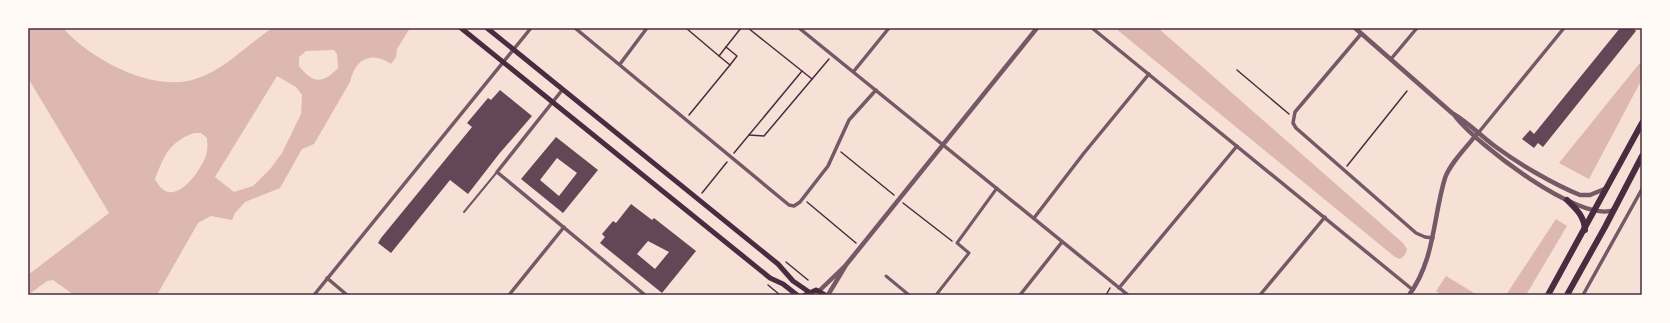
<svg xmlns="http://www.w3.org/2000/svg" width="1670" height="323" viewBox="0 0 1670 323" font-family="'Public Sans',sans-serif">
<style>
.water{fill:#dcb8b0;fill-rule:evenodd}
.building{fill:#644757;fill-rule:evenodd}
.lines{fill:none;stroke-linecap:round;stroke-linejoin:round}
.path{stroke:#4a2c40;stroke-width:1.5}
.service{stroke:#755966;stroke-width:2}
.pedestrian{stroke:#755966;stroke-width:3}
.minor{stroke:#755966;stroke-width:3.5}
.tertiary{stroke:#755966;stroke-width:4.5}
.secondary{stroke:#4a2c40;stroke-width:5}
.trunk{stroke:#4a2c40;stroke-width:6}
.neatline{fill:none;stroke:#4a2c40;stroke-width:1.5}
</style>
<rect width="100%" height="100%" fill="#f7e1d7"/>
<g class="water">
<path d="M 28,28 L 63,28 C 90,59 153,93 195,79 C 207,75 218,69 228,62 C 235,57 269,29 273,28 C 285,25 301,28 313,28 C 345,28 377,28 410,28 L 397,49 L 396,57 L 391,64 C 370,50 355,60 350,82 L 314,144 L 302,149 L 280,188 L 245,202 L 235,213 L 232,220 L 211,216 L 198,223 L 157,295 L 74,295 L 53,280 L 47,281 L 28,295 L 28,275 L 109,213 L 28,78 ZM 334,50 L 337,54 L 338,68 C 323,84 313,84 299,66 L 299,57 L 306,51 ZM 277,76 L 296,87 L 302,95 L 301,114 L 282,153 L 271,168 L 253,186 L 234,192 L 215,177 ZM 194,133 L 201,133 L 207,138 C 207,142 208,147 207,151 C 205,164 185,195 168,192 C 161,190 158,184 155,179 C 164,156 169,142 194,133 Z"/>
<path d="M 1115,28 L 1158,28 L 1403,243 L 1407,249 L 1405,255 L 1400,259 L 1395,257 Z"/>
<path d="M 1639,64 L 1642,64 L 1642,79 L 1589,179 L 1559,163 Z"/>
<path d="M 1556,219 L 1567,226 L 1526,295 L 1506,295 Z"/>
<path d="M 1446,276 L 1474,293 L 1478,295 L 1442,295 L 1436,291 Z"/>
</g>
<g class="building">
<path d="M 1620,28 L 1633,28 L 1636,31 L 1543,147 L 1538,143 L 1534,148 L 1522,139 L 1530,130 L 1534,134 Z"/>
<path d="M 500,90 L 532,116 L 499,154 L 468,194 L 450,180 L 391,253 L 378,243 L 381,238 L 472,127 L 467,123 L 488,98 L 491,100 Z"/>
<path d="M 556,137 L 598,170 L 563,213 L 521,179 ZM 557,158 L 577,173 L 559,196 L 540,180 Z"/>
<path d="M 631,204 L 652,220 L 654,218 L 696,251 L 662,293 L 600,243 L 605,237 L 602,234 L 613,221 L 616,223 ZM 648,241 L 669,252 L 655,269 L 637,254 Z"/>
</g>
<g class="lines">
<g class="path">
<path d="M 686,28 L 719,56"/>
<path d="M 748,28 L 812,79"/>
<path d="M 726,47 L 737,56 L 730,65 L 719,56 Z"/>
<path d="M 726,47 L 741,28"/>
<path d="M 1237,70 L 1289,114"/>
<path d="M 689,115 L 730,65"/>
<path d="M 749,135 L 764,136 L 829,59"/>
<path d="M 841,152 L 894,195"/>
<path d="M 734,153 L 802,71"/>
<path d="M 1347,166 L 1407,91"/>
<path d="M 702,193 L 727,162"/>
<path d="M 807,202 L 856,243"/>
<path d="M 903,203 L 952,241"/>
<path d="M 786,262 L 808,280"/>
<path d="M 768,285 L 780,295"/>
<path d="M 1106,295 L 1110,288"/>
</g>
<path class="service" d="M 464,212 L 497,172"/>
<g class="pedestrian">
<path d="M 886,276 L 909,295"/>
<path d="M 936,295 L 969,253 L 957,243 L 997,188"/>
</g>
<g class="minor">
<path d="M 575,28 L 789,205 L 794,206 L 800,202 L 828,166 L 849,120 L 876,90"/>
<path d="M 799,28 L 1128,295"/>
<path d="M 1092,28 L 1413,290"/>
<path d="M 1361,34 L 1295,112 L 1293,123 L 1296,128 L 1416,233 L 1425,237 L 1433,238"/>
<path d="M 1391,59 L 1417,28"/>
<path d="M 620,64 L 647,28"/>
<path d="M 854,71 L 889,28"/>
<path d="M 563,89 L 497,172 L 645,295"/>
<path d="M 1479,132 L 1564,28"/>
<path d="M 1034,218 L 1084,153 L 1149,74"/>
<path d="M 327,278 L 347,295"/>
<path d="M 1119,288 L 1237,146"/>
<path d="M 314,295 L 531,28"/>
<path d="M 509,295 L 564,227"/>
<path d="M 1020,295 L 1062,242"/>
<path d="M 1260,295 L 1325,217"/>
<path d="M 1583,295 L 1642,189"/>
</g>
<g class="tertiary">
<path d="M 1355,28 L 1452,113 C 1469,123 1481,136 1496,147 C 1519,164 1553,184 1580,195 L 1590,195 L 1607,188"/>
<path d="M 1455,116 C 1475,143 1580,224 1614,210"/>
<path d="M 819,291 L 844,267"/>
<path d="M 828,295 L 846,265 L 1037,28"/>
<path d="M 1409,295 C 1435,260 1433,217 1445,178 C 1451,162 1466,148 1476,135"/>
</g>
<g class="secondary">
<path d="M 461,28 L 770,278 L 783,284 L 797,295"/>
<path d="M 487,28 L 778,264 L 793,281 L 809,292"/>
<path d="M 805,295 L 816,290 L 825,295"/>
</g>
<g class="trunk">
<path d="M 1567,200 C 1577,210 1584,216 1585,230"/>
<path d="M 1548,295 L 1642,123"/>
<path d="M 1567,295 L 1605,227 L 1642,156"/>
</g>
</g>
<rect width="1670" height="323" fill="none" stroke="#fffaf5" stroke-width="58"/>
<rect x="29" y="29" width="1612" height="265" class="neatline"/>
</svg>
